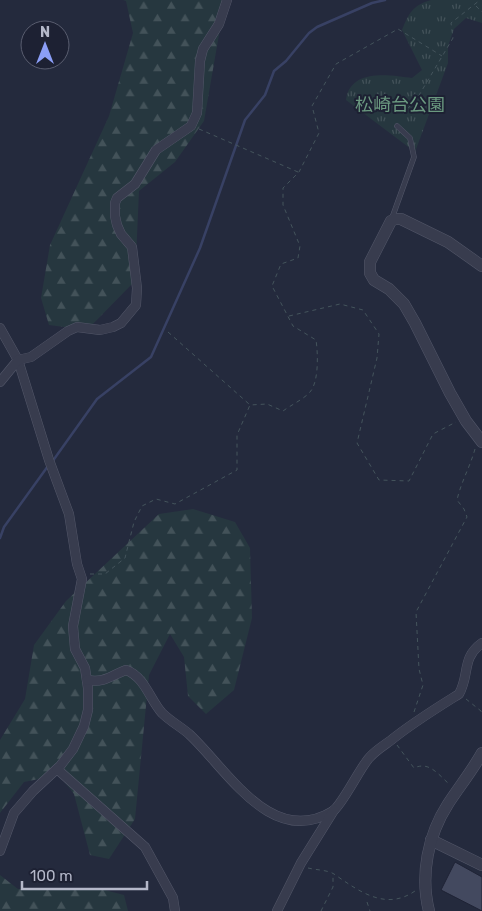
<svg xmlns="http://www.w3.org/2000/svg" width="482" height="911" viewBox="0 0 482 911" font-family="Rubik,'Noto Sans JP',sans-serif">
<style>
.forest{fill:url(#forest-firs)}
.park{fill:url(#park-tufts)}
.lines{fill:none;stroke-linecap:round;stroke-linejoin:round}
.stream{stroke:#384164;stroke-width:2.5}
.building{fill:#43495f;stroke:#1f2335}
.service-casing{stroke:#535769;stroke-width:5.5}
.minor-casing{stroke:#535769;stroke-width:10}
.tertiary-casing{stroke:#535769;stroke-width:12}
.path{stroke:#44545c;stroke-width:1;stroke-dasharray:4 4;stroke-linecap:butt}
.service{stroke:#383c4e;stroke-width:4.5}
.minor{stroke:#383c4e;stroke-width:9}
.tertiary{stroke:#383c4e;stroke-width:11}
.labels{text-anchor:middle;stroke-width:4;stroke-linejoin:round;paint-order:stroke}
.park-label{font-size:18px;fill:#6b9980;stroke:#1d2133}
</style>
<defs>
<pattern id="forest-firs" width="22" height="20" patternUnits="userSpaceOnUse" patternTransform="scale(1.25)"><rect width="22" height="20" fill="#26373f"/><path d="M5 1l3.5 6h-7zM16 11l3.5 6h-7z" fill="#435259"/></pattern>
<pattern id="park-tufts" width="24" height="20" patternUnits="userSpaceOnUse" patternTransform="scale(1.25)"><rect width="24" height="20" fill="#26373f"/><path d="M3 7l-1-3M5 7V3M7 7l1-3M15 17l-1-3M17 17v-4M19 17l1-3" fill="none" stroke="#435259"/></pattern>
</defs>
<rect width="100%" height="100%" fill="#242a3d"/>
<g class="forest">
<path d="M 123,0 L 225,0 L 204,121 L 175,162 L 139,191 L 135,281 L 87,330 L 49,325 L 41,298 L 50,245 L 109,116 L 133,33 L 126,1 Z"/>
<path d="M 193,509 L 235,522 L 250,548 L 252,618 L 234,690 L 206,714 L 188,696 L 184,657 L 170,634 L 149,675 L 135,819 L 109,859 L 90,855 L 74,794 L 59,775 L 24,782 L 0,813 L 0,740 L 25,699 L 34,645 L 66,601 L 159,514 Z"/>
<path d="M 0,875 L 18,889 L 97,888 L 124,895 L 128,911 L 0,911 Z"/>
</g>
<path class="park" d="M 431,0 L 482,0 L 482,23 L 466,18 L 454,29 L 448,46 L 448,63 L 415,152 L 346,100 C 350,68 390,75 412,78 L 422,70 L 402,30 C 409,13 413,5 431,0 Z"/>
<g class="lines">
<g class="stream">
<path d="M 52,462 L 97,399 L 151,357 L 200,248 L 245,120 L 265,95 L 274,71 L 286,61 L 309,33 L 317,27 L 372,3 L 385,0"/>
<path d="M 0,538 L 4,527 L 48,466"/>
</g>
</g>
<path class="building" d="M 455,862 L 482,877 L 482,911 L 441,890 Z"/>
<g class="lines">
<g class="service-casing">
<path id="service" d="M 392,218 L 414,157 L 410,138 L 397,126"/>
</g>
<g class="minor-casing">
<g id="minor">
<path d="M 0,328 L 18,360 L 49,460 L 69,514 L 77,564 L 82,579 L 73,626 L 75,649 L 85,668 L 88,688 L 88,710 L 84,726 L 73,749 L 60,766 L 33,791 L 14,813 L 0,851"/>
<path d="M 0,382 L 18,360 L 31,357 L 68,331 L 77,327 L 100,330 L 113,327 L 121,323 L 136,305 L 137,288 L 132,247 L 121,234 L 117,225 L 115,216 L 115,203 L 117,198 L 135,184 L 156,150 L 191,126 L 197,113 L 200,61 L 203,49 L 219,24 L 227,0"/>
<path d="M 87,680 C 105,683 110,676 126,670 C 145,677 150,700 162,713 C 170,721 181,727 189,734 C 227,769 271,849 333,811 C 342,805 360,768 369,758 C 375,751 383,746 390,741 C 412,723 435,709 459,694 C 470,675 461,658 482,643"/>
<path d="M 57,769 L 145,847 L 173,898 L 175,911"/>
<path d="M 277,911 L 301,863 L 334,810"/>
</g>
</g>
<g class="tertiary-casing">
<g id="tertiary">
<path d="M 482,266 L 448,242 L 401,219 L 395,219 L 391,221 L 370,262 L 370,273 L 374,280 L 389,289 L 404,304 L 415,323 L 450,393 L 466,421 L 482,442"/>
<path d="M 431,840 L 482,865"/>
<path d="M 429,911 C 420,875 428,835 448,804 C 459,787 472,771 482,753"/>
</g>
</g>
<g class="path">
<path d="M 476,6 L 482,12"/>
<path d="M 403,114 L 418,97 L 453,38 L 451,23 L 480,0"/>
<path d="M 199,129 L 298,172"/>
<path d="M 289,316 L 340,304 L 363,310 L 379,334 L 377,358 L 357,443 L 379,480 L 409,481 L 433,434 L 456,422"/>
<path d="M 168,332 L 249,404"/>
<path d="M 90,574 L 105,574 L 125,558 L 134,522 L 142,506 L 156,499 L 175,504 L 237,470 L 237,435 L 250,405 L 267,404 L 283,411 C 291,405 304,399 310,392 C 319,382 318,353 316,340 L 293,326 L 272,286 L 281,264 L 298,258 L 300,246 L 283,205 L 283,188 L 299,172 L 319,133 L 312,106 L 336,64 L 398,29 L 442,56"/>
<path d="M 466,699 L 481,711 L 482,715"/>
<path d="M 414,712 L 423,685 L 419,669 L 416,612 L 467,517 L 464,509 L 457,500 C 461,482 470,467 475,449"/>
<path d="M 397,745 L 414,768 C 429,761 438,774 449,784"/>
<path d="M 308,868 C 316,870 328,870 334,874 C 360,892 386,911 415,891"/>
<path d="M 367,902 L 370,911"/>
<path d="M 321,911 L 333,887 L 333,874"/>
</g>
<use href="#service" class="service"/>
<use href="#minor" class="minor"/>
<use href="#tertiary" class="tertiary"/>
</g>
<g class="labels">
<g class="park-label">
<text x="400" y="111">松崎台公園</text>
</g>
</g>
<g transform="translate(45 45)"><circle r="24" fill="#1d2133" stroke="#595d6f"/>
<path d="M0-4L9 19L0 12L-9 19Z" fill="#8b9ef7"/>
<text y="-8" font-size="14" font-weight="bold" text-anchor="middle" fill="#b4b8c9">N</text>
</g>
<path d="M22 881v8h125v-8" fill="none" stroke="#b4b8c9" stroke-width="2.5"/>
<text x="30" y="881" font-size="15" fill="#b4b8c9" stroke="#1d2133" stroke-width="4" paint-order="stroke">100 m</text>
</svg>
